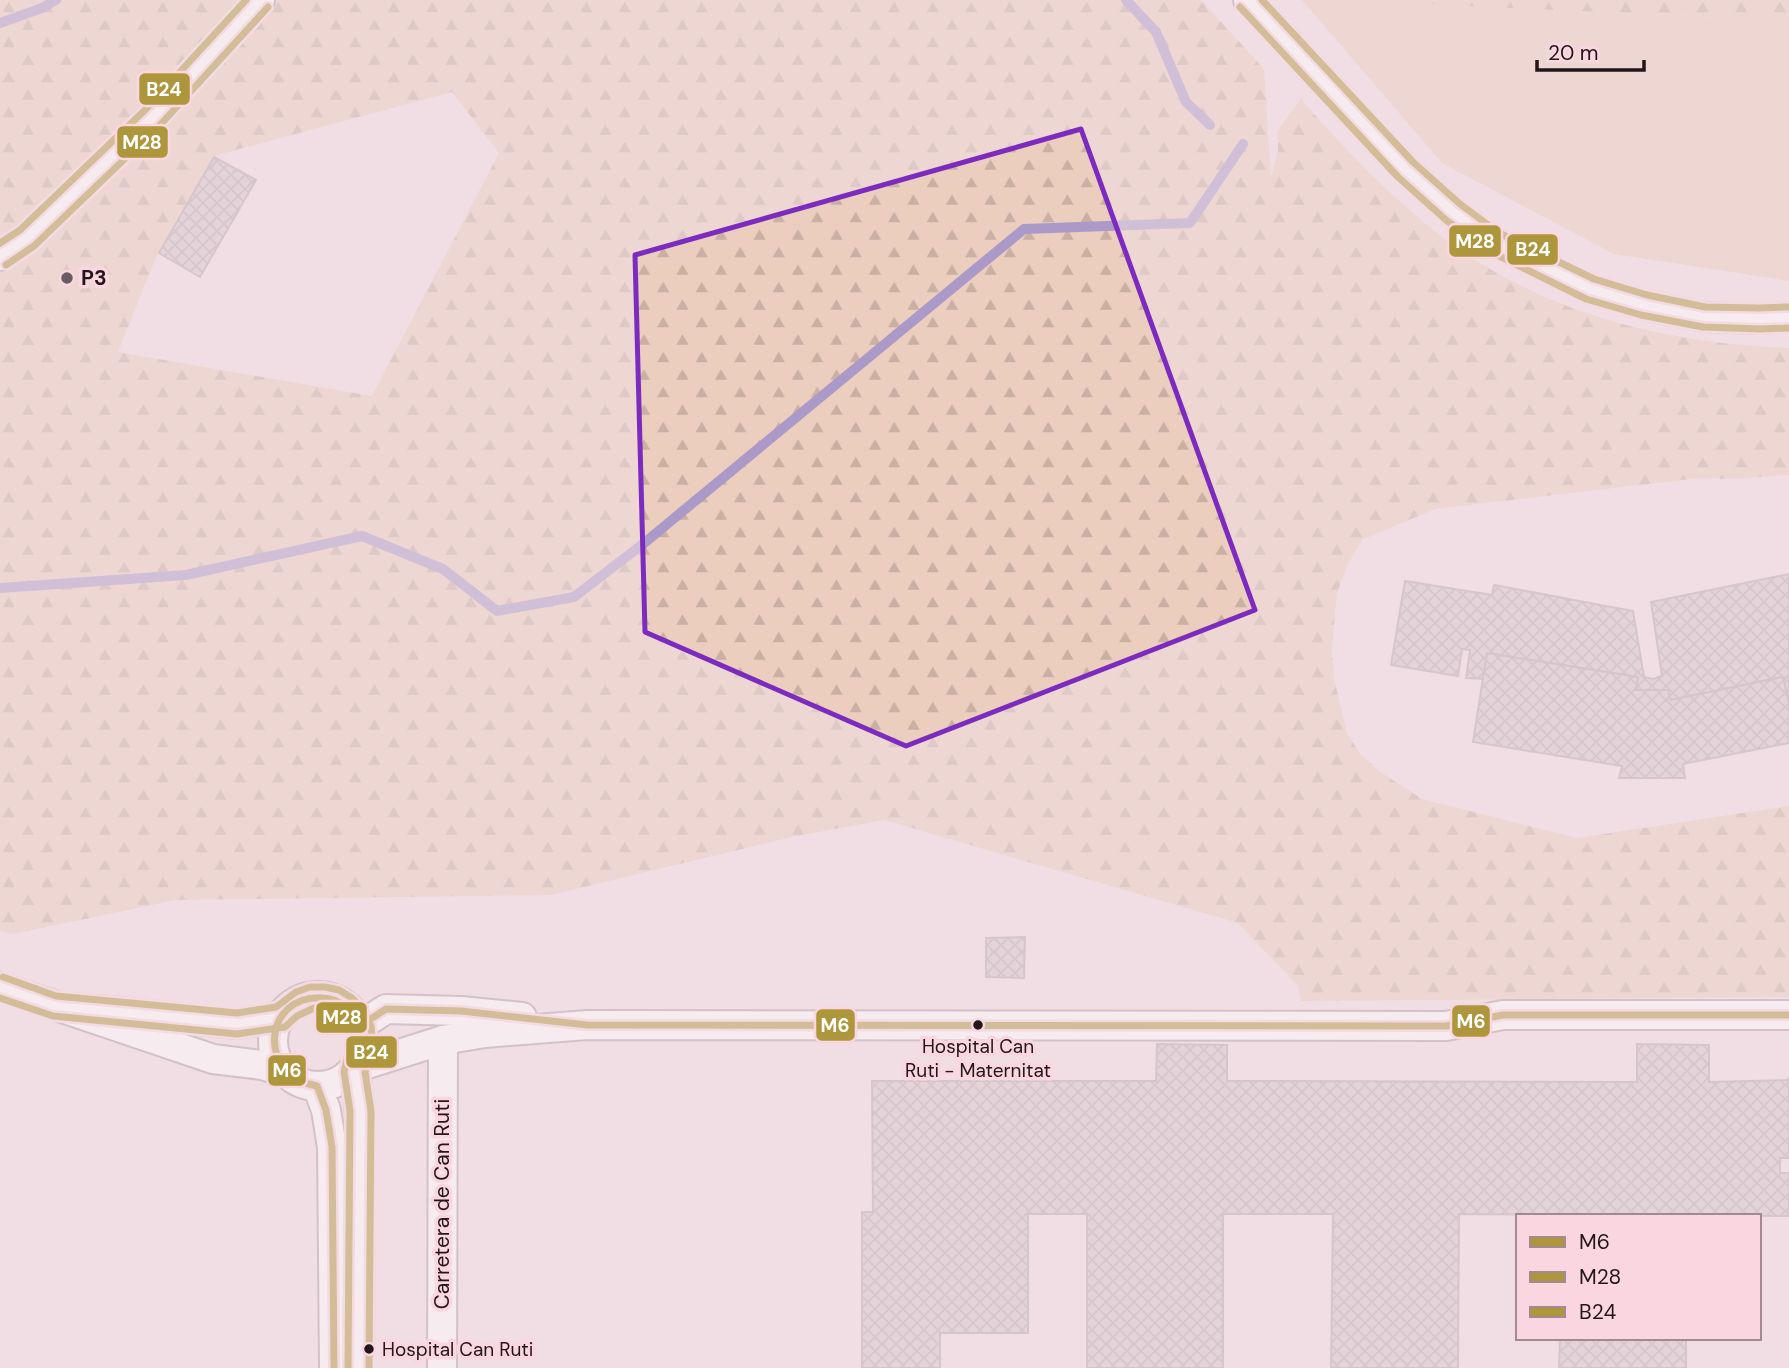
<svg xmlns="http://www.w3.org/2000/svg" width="1789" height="1368" viewBox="0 0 1789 1368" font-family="'DM Sans',sans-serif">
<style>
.green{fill:#ebcebe}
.forest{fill:url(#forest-firs);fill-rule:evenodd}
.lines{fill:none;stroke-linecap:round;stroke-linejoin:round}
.stream{stroke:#ab9ac7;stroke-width:10}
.building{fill:url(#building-cross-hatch);stroke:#b6a9af;stroke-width:2}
.minor-casing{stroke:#aea0a5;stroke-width:32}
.minor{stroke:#fdfafb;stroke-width:28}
.bus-1-casing{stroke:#f9d6e0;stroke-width:12}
.bus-2-casing{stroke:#f9d6e0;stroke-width:12}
.bus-3-casing{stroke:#f9d6e0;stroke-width:12}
.bus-1{stroke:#ae963c;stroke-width:7}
.bus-2{stroke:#ae963c;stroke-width:7}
.bus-3{stroke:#ae963c;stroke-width:7}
.marked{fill:none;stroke:#7b2cbf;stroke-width:5;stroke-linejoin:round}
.poi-dot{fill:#6a5c60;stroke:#f9d6e0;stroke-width:2.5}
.bus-dot{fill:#221619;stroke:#f9d6e0;stroke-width:2.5}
.labels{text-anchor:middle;stroke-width:7;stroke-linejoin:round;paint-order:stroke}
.bus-label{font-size:19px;fill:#221619;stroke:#f9d6e0}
.poi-label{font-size:21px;font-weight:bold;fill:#221619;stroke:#f9d6e0;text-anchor:start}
.street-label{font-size:21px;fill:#221619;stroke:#f9d6e0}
.line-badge{stroke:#f9d6e0;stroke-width:2.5}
.badge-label{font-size:19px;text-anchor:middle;font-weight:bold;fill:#fff}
</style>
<defs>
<pattern id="forest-firs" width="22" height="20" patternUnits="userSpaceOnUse" patternTransform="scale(1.75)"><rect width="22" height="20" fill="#ebcebe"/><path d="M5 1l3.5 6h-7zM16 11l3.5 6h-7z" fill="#c9b0a3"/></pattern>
<pattern id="building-cross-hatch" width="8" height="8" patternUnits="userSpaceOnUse" patternTransform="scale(1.75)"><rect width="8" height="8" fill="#d4c7ce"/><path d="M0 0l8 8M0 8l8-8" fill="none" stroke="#b6aab0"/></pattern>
</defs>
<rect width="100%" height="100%" fill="#f1dee4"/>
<path class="green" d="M 1302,0 L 1417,0 L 1438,5 L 1789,20 L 1789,281 L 1614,254 L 1442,163 Z"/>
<g class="forest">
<path d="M 0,0 L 1201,0 L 1264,69 L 1271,178 L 1278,150 L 1277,131 L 1301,99 C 1344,148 1389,196 1441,236 C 1543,314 1663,343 1789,348 L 1789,475 L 1734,479 L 1700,478 L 1435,509 L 1362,540 L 1347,566 L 1337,593 L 1334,625 L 1332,653 L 1335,682 L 1347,733 L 1361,755 L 1379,771 L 1422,799 L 1577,838 L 1789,806 L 1789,997 L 1301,1001 L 1298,986 L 1238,923 L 884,820 L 792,837 L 551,895 L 176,900 L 13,934 L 0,931 ZM 452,92 L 499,153 L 372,396 L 118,352 L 158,253 L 214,156 Z"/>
<path d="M 1417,0 L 1789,0 L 1789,20 L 1438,5 Z"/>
</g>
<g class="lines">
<g class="stream">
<path d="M 1126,0 L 1156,32 L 1186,102 L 1210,125"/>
<path d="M 0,23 L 42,8 L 56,0"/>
<path d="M 0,588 L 186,575 L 362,536 L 443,569 L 497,611 L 574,597 L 643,544 L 1024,229 L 1190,223 L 1243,144"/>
</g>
</g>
<g class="building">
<path d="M 214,157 L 256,180 L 200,277 L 159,253 Z"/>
<path d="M 1789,574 L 1789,704 L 1783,677 L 1670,700 L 1668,690 L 1636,690 L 1638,677 L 1487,653 L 1483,679 L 1466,678 L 1470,650 L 1462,649 L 1458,676 L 1391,665 L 1405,581 L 1492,595 L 1494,585 L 1633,611 L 1644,677 L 1653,679 L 1662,676 L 1651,602 Z"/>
<path d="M 1487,653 L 1638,677 L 1636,690 L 1668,690 L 1670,700 L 1783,677 L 1789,704 L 1789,743 L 1683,764 L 1685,778 L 1619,778 L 1622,766 L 1473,742 Z"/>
<path d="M 1025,937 L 1024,978 L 986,977 L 986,938 Z"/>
<path d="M 1157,1044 L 1227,1045 L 1227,1081 L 1637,1082 L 1637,1044 L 1709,1045 L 1709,1082 L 1787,1080 L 1789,1078 L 1789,1158 L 1780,1158 L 1780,1173 L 1789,1173 L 1789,1216 L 1459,1214 L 1458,1368 L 1331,1368 L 1333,1214 L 1223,1214 L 1223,1368 L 1087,1368 L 1087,1214 L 1028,1214 L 1028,1333 L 940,1333 L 940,1368 L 862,1368 L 862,1212 L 873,1212 L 872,1081 L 1156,1081 Z"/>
<path d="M 1560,1338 L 1686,1338 L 1686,1368 L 1559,1368 Z"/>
</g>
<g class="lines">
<g class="minor-casing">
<g id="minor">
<path d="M 1248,0 L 1406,170 L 1453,212 L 1494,242 L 1590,289 L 1644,305 L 1704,317 L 1760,319 L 1789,317"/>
<path d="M 0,256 L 27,238 L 154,116 L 260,0"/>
<path d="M 0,987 L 213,1059 L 262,1065 L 287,1073"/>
<circle cx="318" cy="1041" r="45"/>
<path d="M 99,1010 L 237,1024 L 281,1017"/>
<path d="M 360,1026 L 386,1009 L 461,1011 L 522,1017"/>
<path d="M 355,1068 L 443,1040 L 485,1033 L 587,1025 L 1446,1026 L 1503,1015 L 1789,1015"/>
<path d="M 355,1068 L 360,1114 L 359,1368"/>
<path d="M 317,1086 L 326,1110 L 332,1147 L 334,1368"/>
<path d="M 442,1368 L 443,1040"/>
</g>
</g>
<use href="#minor" class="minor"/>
<g class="bus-1-casing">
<path id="bus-1" d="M 334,1368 L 332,1147 L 326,1110 L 317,1086 C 256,1076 263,994 323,998 C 331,998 341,1002 347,1008 C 352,1013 356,1020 360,1026 L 386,1009 L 461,1011 L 587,1025 L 1446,1026 L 1503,1015 L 1789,1015"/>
</g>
<g class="bus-2-casing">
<g id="bus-2">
<path d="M 1240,7 L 1398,177 L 1446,220 L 1489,251 L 1586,299 L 1641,315 L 1703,327 L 1760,329 L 1789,328"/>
<path d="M 6,265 L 34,246 L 161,124 L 268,7"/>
<path d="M 0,998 L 53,1016 L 237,1034 L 285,1027 L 297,1016 L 314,1008 L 332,1010 L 346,1021 L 352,1036 L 344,1072 L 350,1111 L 348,1368"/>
</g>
</g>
<g class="bus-3-casing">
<g id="bus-3">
<path d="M 1262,0 L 1413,162 L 1460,204 L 1499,233 L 1594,279 L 1647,295 L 1705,307 L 1760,308 L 1788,307"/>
<path d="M 0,243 L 20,230 L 146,109 L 246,0"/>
<path d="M 3,977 L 56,996 L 237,1013 L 276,1007 L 296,992 L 310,987 L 325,987 L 339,990 L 352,998 L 362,1008 L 371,1026 L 373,1046 L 365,1072 L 371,1111 L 369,1368"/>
</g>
</g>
<use href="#bus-1" class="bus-1"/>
<use href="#bus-2" class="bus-2"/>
<use href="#bus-3" class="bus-3"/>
</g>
<path d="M0 0H1789V1368H0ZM 1081,129 L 1255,610 L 906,746 L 645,632 L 635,255 Z" fill="#f1dee4" fill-opacity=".55" fill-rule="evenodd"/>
<path class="marked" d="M 1081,129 L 1255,610 L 906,746 L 645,632 L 635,255 Z"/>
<circle class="poi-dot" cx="67" cy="278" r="7"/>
<g class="bus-dot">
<circle cx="978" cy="1025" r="6"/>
<circle cx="369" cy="1349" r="6"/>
</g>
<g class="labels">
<g class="bus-label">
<text x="978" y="1053">Hospital Can<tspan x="978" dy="24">Ruti - Maternitat</tspan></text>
<text x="382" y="1356" text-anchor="start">Hospital Can Ruti</text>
</g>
<g class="poi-label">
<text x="81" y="285">P3</text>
</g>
<g class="street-label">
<text transform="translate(442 1204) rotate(-90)" y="7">Carretera de Can Ruti</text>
</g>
</g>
<g class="line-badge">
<rect x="138" y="72" width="53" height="34" rx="7" fill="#ae963c"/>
<rect x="116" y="125" width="53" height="34" rx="7" fill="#ae963c"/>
<rect x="1448" y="224" width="54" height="34" rx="7" fill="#ae963c"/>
<rect x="1506" y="233" width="53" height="33" rx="7" fill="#ae963c"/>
<rect x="315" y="1001" width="53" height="33" rx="7" fill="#ae963c"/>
<rect x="1451" y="1004" width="40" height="34" rx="7" fill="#ae963c"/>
<rect x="815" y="1008" width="41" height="34" rx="7" fill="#ae963c"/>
<rect x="345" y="1035" width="53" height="34" rx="7" fill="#ae963c"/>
<rect x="267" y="1054" width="40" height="33" rx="7" fill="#ae963c"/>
</g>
<g class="badge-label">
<text x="164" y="96">B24</text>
<text x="142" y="149">M28</text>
<text x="1475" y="248">M28</text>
<text x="1533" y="256">B24</text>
<text x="342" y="1024">M28</text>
<text x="1471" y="1028">M6</text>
<text x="835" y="1032">M6</text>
<text x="371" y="1059">B24</text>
<text x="287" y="1077">M6</text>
</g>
<rect x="1516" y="1214" width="245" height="126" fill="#f9d6e0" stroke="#a38990" stroke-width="2"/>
<rect x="1530" y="1237" width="35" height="10" fill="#ae963c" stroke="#a38990" stroke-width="2"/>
<text x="1579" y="1249" font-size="21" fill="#221619">M6</text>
<rect x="1530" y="1272" width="35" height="10" fill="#ae963c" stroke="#a38990" stroke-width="2"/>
<text x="1579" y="1284" font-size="21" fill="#221619">M28</text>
<rect x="1530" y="1307" width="35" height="10" fill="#ae963c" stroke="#a38990" stroke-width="2"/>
<text x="1579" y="1319" font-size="21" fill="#221619">B24</text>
<path d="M1537 60v10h107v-10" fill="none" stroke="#221619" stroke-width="3.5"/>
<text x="1548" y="60" font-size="21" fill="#221619" stroke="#f9d6e0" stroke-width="5" paint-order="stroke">20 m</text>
</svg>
